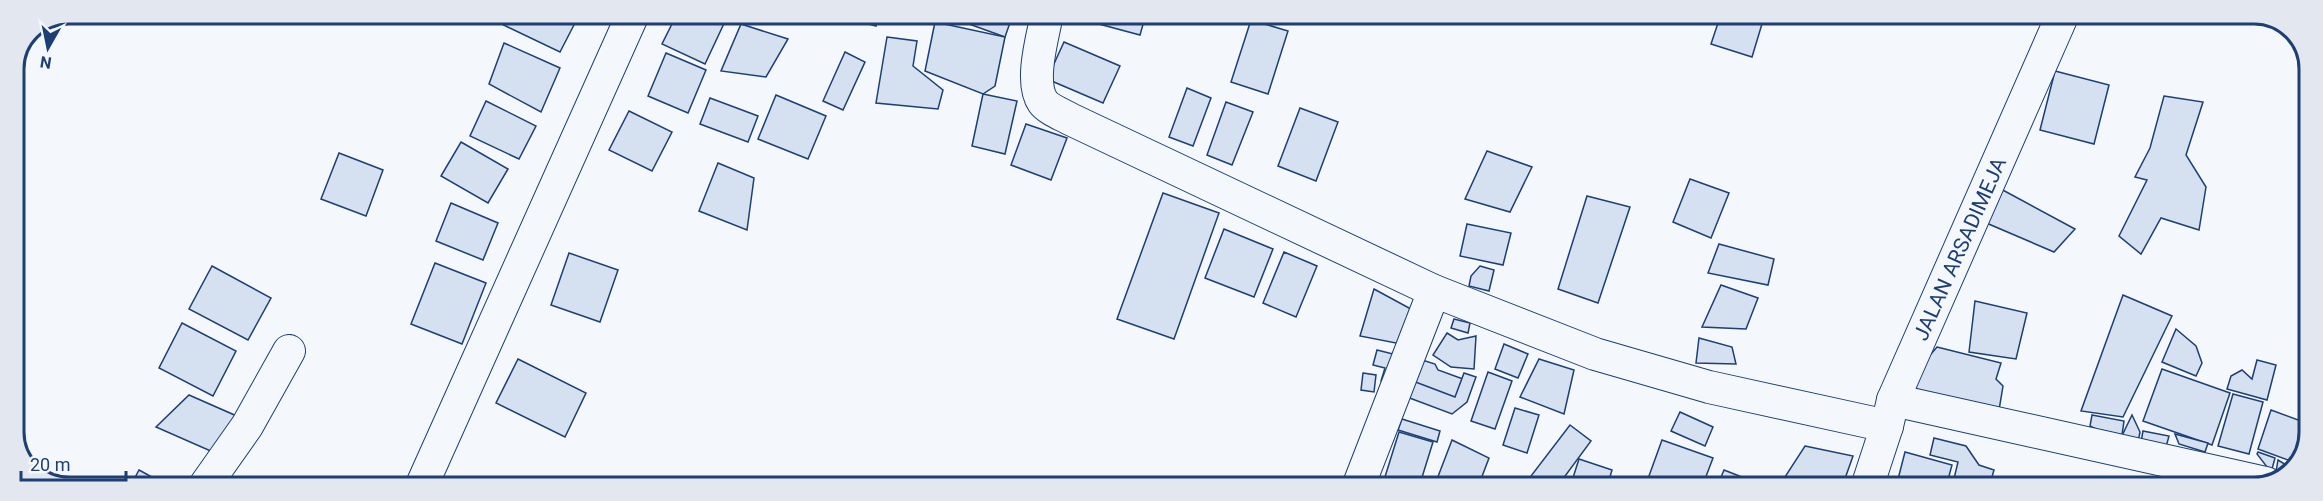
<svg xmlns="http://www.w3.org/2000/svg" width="2323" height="501" viewBox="0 0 2323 501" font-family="Roboto,sans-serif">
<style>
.building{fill:#d5e0f0;stroke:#1d3f73;stroke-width:1.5}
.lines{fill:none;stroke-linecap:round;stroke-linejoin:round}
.street-casing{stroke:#1d3f73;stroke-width:34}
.street{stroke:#f4f7fb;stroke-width:32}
.labels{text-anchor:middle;stroke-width:4.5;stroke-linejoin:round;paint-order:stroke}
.street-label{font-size:21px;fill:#1d3f73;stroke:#f4f7fb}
.rim{fill:none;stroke:#1d3f73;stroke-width:3}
</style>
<rect width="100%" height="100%" fill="#f4f7fb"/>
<g class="building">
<path d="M 493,14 L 559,14 L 576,21 L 560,52 L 491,19 Z"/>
<path d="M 677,14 L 728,15 L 705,64 L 662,44 Z"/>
<path d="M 847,14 L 879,14 L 876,26 L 846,18 Z"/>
<path d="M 972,14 L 1013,14 L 1005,37 L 969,24 Z"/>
<path d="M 1070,14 L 1146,14 L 1140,35 L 1069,16 Z"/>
<path d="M 1721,14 L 1765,14 L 1752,57 L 1711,44 Z"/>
<path d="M 1251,20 L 1288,31 L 1268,94 L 1231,82 Z"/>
<path d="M 935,22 L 1005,37 L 995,86 L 983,94 L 925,71 Z"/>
<path d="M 741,24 L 788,39 L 766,77 L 721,71 Z"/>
<path d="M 887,37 L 917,41 L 913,66 L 943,90 L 938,109 L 876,103 Z"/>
<path d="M 1064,42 L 1120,66 L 1103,103 L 1047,79 Z"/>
<path d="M 504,43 L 560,68 L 541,112 L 489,84 Z"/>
<path d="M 845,52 L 865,62 L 843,110 L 823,101 Z"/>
<path d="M 666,53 L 706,70 L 688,113 L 648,96 Z"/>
<path d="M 2055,71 L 2109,85 L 2094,144 L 2040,130 Z"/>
<path d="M 1187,88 L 1211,98 L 1193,146 L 1169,137 Z"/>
<path d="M 983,94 L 1017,101 L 1005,154 L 972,146 Z"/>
<path d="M 776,95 L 826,116 L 808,159 L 758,139 Z"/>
<path d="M 2164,96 L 2203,102 L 2186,155 L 2206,187 L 2199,230 L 2161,218 L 2141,254 L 2119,236 L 2147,180 L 2135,177 L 2150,148 Z"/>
<path d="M 710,98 L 758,116 L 748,142 L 700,124 Z"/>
<path d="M 486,101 L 536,126 L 519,159 L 470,136 Z"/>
<path d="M 1226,102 L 1253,112 L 1232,165 L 1207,155 Z"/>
<path d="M 1300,108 L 1338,122 L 1316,181 L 1278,166 Z"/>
<path d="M 629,111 L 672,132 L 652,171 L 609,150 Z"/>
<path d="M 1026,124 L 1067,138 L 1051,180 L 1011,165 Z"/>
<path d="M 461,142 L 508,169 L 488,203 L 441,176 Z"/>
<path d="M 1487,151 L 1532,167 L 1510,212 L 1465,199 Z"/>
<path d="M 339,153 L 383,170 L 366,216 L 321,199 Z"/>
<path d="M 718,163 L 754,178 L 747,230 L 699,211 Z"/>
<path d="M 1690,179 L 1729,193 L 1711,238 L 1673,222 Z"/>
<path d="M 1999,188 L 2075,229 L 2054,252 L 1984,222 Z"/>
<path d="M 1163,193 L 1219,213 L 1174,339 L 1117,319 Z"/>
<path d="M 1587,196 L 1630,207 L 1598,303 L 1558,289 Z"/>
<path d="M 451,203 L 498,223 L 483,260 L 436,241 Z"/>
<path d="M 1467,224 L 1511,233 L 1503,265 L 1460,256 Z"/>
<path d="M 1224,229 L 1273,249 L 1254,297 L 1205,278 Z"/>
<path d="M 1719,244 L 1774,259 L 1768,285 L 1708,273 Z"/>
<path d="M 1284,252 L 1317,266 L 1296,317 L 1263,303 Z"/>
<path d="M 569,253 L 618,270 L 600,322 L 551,305 Z"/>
<path d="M 435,263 L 486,283 L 462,344 L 411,324 Z"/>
<path d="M 212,266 L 271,298 L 248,340 L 189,309 Z"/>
<path d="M 1480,266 L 1494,270 L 1489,291 L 1469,286 L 1471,276 Z"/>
<path d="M 1721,285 L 1758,298 L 1746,329 L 1702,327 Z"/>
<path d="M 1374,289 L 1422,315 L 1401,344 L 1360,336 Z"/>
<path d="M 2123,295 L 2172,316 L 2123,417 L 2081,411 Z"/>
<path d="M 1975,301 L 2027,313 L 2016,359 L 1969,352 Z"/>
<path d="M 1454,319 L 1470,323 L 1468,333 L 1451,328 Z"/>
<path d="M 182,323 L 236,351 L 213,396 L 159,368 Z"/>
<path d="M 2176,329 L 2196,346 L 2202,363 L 2196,376 L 2162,362 Z"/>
<path d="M 1447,333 L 1458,340 L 1476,336 L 1474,369 L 1451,367 L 1433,355 Z"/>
<path d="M 1699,338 L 1732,347 L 1736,364 L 1696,363 Z"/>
<path d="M 1504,344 L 1528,354 L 1518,378 L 1495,369 Z"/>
<path d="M 1937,347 L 2001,363 L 1996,379 L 2003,386 L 1998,416 L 1926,396 L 1908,381 Z"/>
<path d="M 1377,350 L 1401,356 L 1394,384 L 1381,381 L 1385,368 L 1373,365 Z"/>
<path d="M 1416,358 L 1435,364 L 1438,370 L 1463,379 L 1457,399 L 1408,382 Z"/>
<path d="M 518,359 L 586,393 L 565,437 L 496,403 Z"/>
<path d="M 1539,359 L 1574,370 L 1564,414 L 1520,397 Z"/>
<path d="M 2257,360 L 2276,365 L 2267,400 L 2227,389 L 2231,376 L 2242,370 L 2252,379 Z"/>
<path d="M 2162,369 L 2230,393 L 2212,445 L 2143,421 Z"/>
<path d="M 1488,372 L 1512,381 L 1495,429 L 1471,421 Z"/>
<path d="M 1363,373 L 1376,375 L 1374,392 L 1361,390 Z"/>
<path d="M 1464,373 L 1476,377 L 1467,402 L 1452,414 L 1399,394 L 1405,378 L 1455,397 Z"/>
<path d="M 2233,394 L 2263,402 L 2249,454 L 2218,446 Z"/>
<path d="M 189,395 L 239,417 L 222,456 L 156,427 Z"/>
<path d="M 1515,408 L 1539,415 L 1527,453 L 1503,445 Z"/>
<path d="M 2271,410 L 2309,424 L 2296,463 L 2258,449 Z"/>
<path d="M 1680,412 L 1713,427 L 1705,446 L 1671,431 Z"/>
<path d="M 2092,415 L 2124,421 L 2122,435 L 2096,429 L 2090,426 Z"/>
<path d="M 2132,415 L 2140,432 L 2137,447 L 2118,444 Z"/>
<path d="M 1402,419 L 1440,431 L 1437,442 L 1398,430 Z"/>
<path d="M 1570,425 L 1591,441 L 1557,487 L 1547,487 L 1531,476 Z"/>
<path d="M 2143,431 L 2169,436 L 2166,447 L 2141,442 Z"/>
<path d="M 1399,432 L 1433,442 L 1419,487 L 1407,487 L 1384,480 Z"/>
<path d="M 2175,434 L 2208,443 L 2205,452 L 2179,444 Z"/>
<path d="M 1934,438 L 1966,446 L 1979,465 L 1994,470 L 1989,487 L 1970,481 L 1957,487 L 1952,487 L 1958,462 L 1930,455 Z"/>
<path d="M 1452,440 L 1489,458 L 1478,487 L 1434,487 Z"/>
<path d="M 1662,440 L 1713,458 L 1702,487 L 1645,487 Z"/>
<path d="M 1805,446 L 1853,456 L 1842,487 L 1792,487 L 1781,483 Z"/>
<path d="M 1905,452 L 1952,465 L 1946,487 L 1896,487 Z"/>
<path d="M 2258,452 L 2275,458 L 2272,469 L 2267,467 L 2257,454 Z"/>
<path d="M 1579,459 L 1612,470 L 1607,487 L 1570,487 Z"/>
<path d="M 2278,460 L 2291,468 L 2290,474 L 2277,479 L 2275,478 Z"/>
<path d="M 139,470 L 170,487 L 130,487 Z"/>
<path d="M 1724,470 L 1752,481 L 1749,487 L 1717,487 Z"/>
</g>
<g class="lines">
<g class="street-casing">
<g id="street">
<path d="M 1047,14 C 1043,36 1029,82 1043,102 C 1048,109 1063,115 1070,119 L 1434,291 L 1595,354 L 1709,387 L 1887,426"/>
<path d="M 1893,400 L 2266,483"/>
<path d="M 204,487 L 247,426 L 289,351"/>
<path d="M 421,487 L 633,14"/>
<path d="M 1358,487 L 1434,291"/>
<path d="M 1867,487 L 1887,426 L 1893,400 L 2063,14"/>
</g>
</g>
<use href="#street" class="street"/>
</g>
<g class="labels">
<g class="street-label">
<text transform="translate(1960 249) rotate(-66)" y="7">JALAN ARSADIMEJA</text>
</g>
</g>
<path d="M0 0H2323V501H0ZM69 24H2254A45 45 0 0 1 2299 69V432A45 45 0 0 1 2254 477H69A45 45 0 0 1 24 432V69A45 45 0 0 1 69 24Z" fill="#e3e8f0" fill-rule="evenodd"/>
<path class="rim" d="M69 24H2254A45 45 0 0 1 2299 69V432A45 45 0 0 1 2254 477H69A45 45 0 0 1 24 432V69A45 45 0 0 1 69 24Z"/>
<g transform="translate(48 48) rotate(189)" stroke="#f4f7fb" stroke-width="4.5" paint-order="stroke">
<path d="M0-4.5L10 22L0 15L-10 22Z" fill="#1d3f73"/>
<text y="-9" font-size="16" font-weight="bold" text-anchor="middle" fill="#1d3f73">N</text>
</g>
<path d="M21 471v9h105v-9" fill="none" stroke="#1d3f73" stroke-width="3"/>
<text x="30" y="471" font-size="18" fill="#1d3f73" stroke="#f4f7fb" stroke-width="4.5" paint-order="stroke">20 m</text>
</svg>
